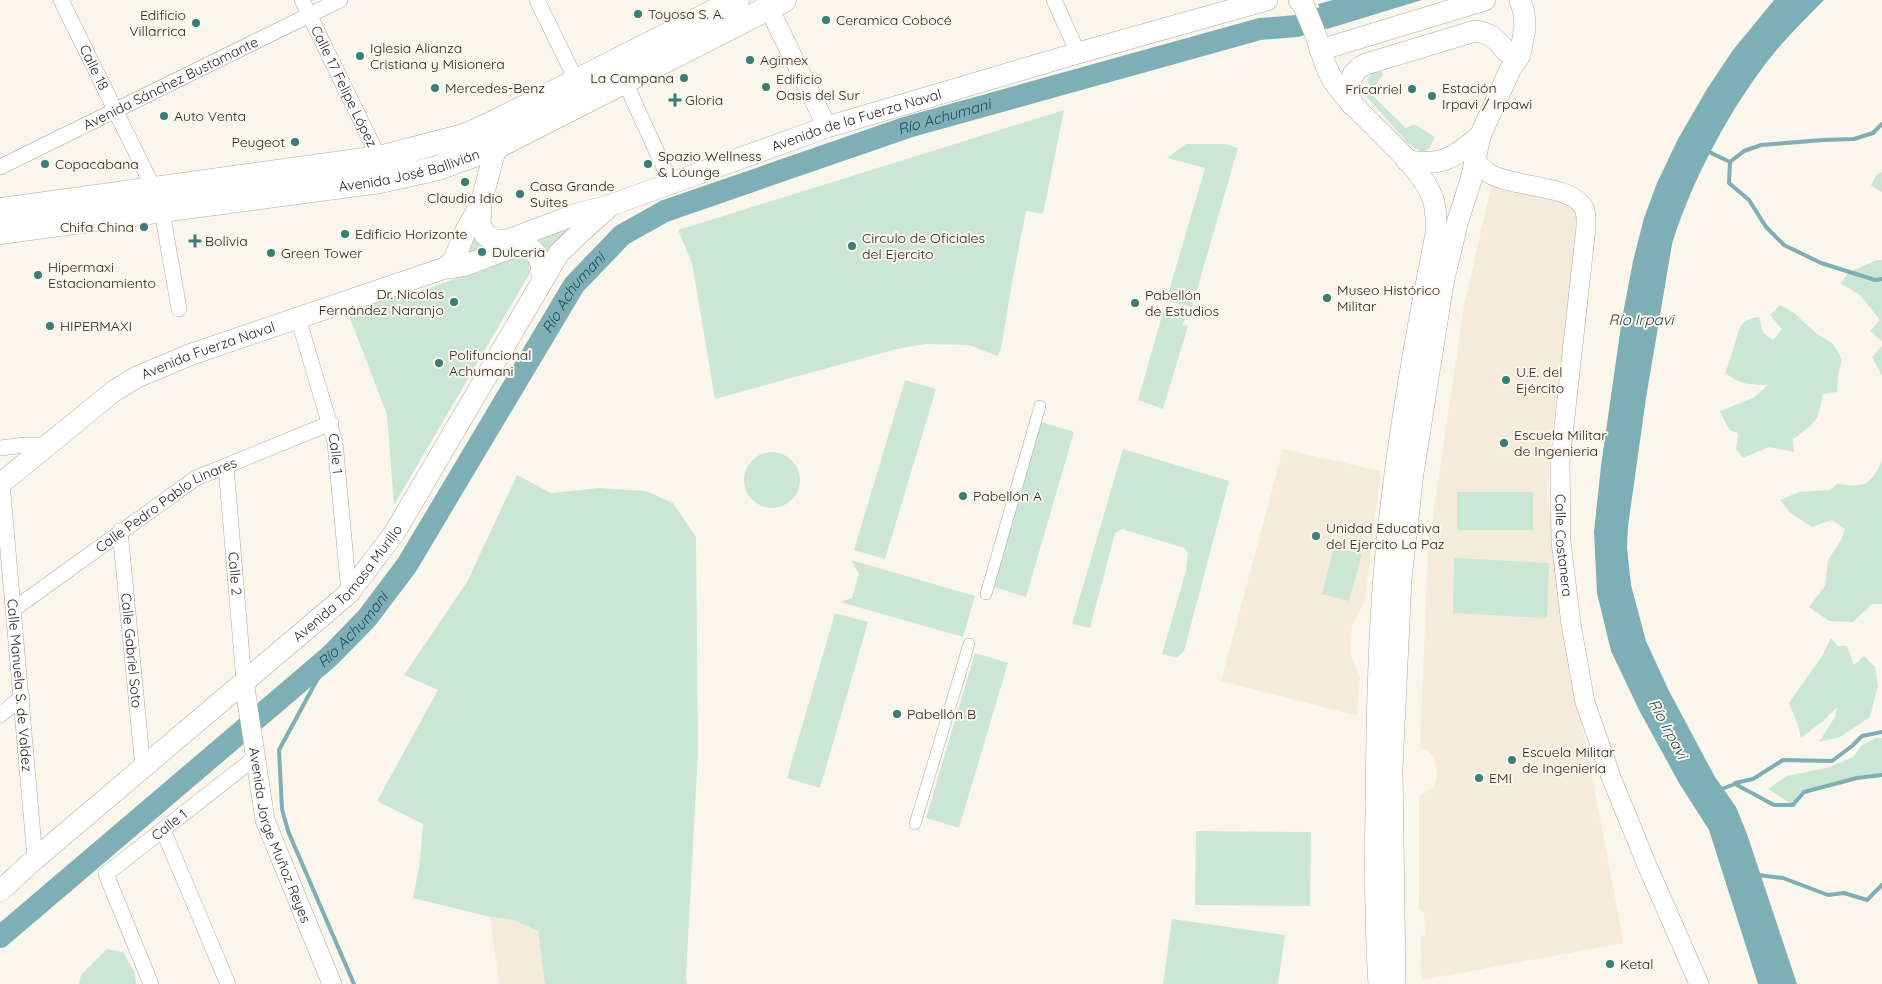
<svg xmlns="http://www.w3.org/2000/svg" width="1882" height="984" viewBox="0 0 1882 984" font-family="Quicksand,sans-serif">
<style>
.built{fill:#f4ebda}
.green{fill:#cce6d6}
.water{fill:#7eafb6}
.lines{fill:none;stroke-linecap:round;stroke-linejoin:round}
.stream{stroke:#7eafb6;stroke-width:4}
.river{stroke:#7eafb6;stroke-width:22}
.pedestrian-casing{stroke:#afaaa0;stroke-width:12}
.minor-casing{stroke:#afaaa0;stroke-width:16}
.tertiary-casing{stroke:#afaaa0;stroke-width:20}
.secondary-casing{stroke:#afaaa0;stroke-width:22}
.primary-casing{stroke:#afaaa0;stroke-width:25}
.pedestrian{stroke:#fff;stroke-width:11}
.minor{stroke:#fff;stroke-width:15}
.tertiary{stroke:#fff;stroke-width:19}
.secondary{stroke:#fff;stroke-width:21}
.primary{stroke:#fff;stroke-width:24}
.poi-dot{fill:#387e76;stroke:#fbf6ec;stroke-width:2}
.labels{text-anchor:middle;stroke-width:4;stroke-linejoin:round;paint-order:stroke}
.poi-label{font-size:14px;fill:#2a2824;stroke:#fbf6ec;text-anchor:start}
.street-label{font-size:14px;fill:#2a2824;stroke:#fbf6ec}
.water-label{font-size:15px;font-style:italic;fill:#1c494f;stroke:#fbf6ec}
</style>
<rect width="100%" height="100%" fill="#fbf6ec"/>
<g class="built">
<path d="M 1492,183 L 1568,202 L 1579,211 L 1579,230 L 1549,455 L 1548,498 L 1575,689 L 1624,943 L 1422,980 L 1420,938 L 1425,933 L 1424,913 L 1419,909 L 1419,796 L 1432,788 L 1436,781 L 1437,773 L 1433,756 L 1428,751 L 1420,748 L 1428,548 L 1464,306 Z"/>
<path d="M 1283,449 L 1381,471 L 1365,601 L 1352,626 L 1351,654 L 1360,678 L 1357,716 L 1221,681 Z"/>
<path d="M 490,917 L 514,920 L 538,931 L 545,984 L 499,984 Z"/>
</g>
<g class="green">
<path d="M 1381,71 L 1383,74 L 1376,86 L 1376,91 L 1368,83 L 1367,79 L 1372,73 Z"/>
<path d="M 1364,87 L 1406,128 L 1414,124 L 1435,137 L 1429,149 L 1422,152 L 1408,143 L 1365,95 Z"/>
<path d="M 1064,110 L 1043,214 L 1026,211 L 1013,277 L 1001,349 L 997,356 L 969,345 L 925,344 L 897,349 L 715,399 L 692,263 L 678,230 Z"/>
<path d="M 1186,144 L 1225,144 L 1238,148 L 1192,307 L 1166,301 L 1205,168 L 1167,158 Z"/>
<path d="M 1882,172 L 1882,192 L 1871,186 L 1876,175 Z"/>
<path d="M 575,222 L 547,255 L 462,262 L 477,233 Z"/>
<path d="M 519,257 L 525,259 L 529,262 L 530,273 L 394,505 L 387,415 L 347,310 L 415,287 L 415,293 Z"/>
<path d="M 1877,260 L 1882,260 L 1882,341 L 1870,331 L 1880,320 L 1860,295 L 1840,283 L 1849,272 Z"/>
<path d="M 1780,305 L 1794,313 L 1817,334 L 1833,344 L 1842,359 L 1838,374 L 1837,392 L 1823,394 C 1818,422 1816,423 1793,439 L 1794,452 L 1769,447 L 1743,458 L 1736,449 L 1738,433 L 1729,430 L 1720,411 L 1753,398 L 1768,385 C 1749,385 1742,385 1725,373 C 1728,365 1731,358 1733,350 C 1739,333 1737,319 1759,317 L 1763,333 L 1773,340 L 1782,329 L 1770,315 Z"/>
<path d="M 1163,312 L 1185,318 L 1182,325 L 1188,326 L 1163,409 L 1138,400 Z"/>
<path d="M 1882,346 L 1882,376 L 1872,357 Z"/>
<path d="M 905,380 L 936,389 L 885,559 L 854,550 Z"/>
<path d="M 1041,422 L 1074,432 L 1026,597 L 993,587 Z"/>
<path d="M 1123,449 L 1229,481 L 1184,651 L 1177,658 L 1162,654 L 1186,571 L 1188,553 L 1184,548 L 1122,529 L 1115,533 L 1090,628 L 1072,624 Z"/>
<circle cx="772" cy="480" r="28"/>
<path d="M 1882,461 L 1882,604 L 1872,604 L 1853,622 L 1829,621 L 1809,607 L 1825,586 L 1828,560 L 1841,540 L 1845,529 L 1832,520 L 1812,527 L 1790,513 L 1780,500 L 1799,492 L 1830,490 L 1837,484 C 1865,487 1869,487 1882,461 Z"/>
<path d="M 517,475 L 551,493 L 599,488 L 646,491 L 673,503 L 696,537 L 698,752 L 686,976 L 687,984 L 545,984 L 538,931 L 514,920 L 490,917 L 413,898 L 419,868 L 423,824 L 377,801 L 438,690 L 404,675 L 467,582 Z"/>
<rect x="1457" y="492" width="76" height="38"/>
<path d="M 1334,547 L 1362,554 L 1349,601 L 1322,594 Z"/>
<path d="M 1454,558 L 1549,563 L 1547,618 L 1453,613 Z"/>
<path d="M 851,560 L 975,596 L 963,637 L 840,602 L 852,598 L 859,574 Z"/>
<path d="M 835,613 L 868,622 L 820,788 L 787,778 Z"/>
<path d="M 1831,638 L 1838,646 L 1847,646 L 1854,665 L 1864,656 L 1875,667 L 1878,686 L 1870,717 L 1840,737 L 1819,742 L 1835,717 L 1837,707 L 1823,721 L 1801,738 L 1798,725 L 1789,703 L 1822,656 Z"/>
<path d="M 975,653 L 1008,663 L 959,828 L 926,818 Z"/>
<path d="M 1876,738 L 1882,738 L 1882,775 L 1857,778 L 1804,792 L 1793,805 L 1768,789 L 1787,776 L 1830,767 L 1853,757 L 1862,745 Z"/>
<path d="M 1196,831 L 1311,832 L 1310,906 L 1195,905 Z"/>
<path d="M 1172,919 L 1285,935 L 1278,984 L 1163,984 Z"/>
<path d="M 107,949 L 123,952 L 135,973 L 136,984 L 79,984 L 81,975 Z"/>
</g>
<g class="water">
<path d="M 1333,0 L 1422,0 L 1327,29 L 1318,4 Z"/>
<path d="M 1774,0 L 1824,0 C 1807,17 1790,34 1774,53 C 1732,105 1692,179 1672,244 L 1646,398 L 1628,526 L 1627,548 L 1631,585 L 1646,641 L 1669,691 L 1715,777 L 1736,807 L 1747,834 L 1797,984 L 1758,984 L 1709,830 L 1679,783 L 1639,710 L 1611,651 L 1597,593 L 1594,532 L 1601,466 L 1622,319 L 1633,261 L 1644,218 L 1657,183 L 1678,139 L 1707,89 L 1733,50 Z"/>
</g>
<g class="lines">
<g class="stream">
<path d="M 1707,151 L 1730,162 L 1729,183 L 1749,200 L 1766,227 L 1784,245 L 1821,263 L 1875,280 L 1882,279"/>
<path d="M 1730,162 L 1744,151 L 1761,145 L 1823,140 L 1854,139 L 1873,133 L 1882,124"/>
<path d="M 330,656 L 279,750 L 282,809 L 288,831 L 354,984"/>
<path d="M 1735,783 L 1753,779 L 1783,760 L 1832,761 L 1852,746 L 1862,736 L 1882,732"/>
<path d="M 1719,790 L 1735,784 L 1774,805 L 1793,805 L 1804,792 L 1857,778 L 1882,775"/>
<path d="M 1758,875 L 1783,878 L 1828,895 L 1844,893 L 1867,900 L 1882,885"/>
</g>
<path class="river" id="s1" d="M 0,937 L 330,656 L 367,618 L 407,565 L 574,285 L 622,235 L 665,211 L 908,127 L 1260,29 L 1297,26 L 1380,0"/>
<g class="pedestrian-casing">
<g id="pedestrian">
<path d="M 986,594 L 1040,406"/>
<path d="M 915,824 L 969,644"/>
</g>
</g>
<g class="minor-casing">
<g id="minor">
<path id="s2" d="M 61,0 L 154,189"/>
<path id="s3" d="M 302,0 L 379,158"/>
<path d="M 537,0 L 577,82"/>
<path d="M 1054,0 L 1078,53"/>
<path d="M 625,82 L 671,183"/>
<path id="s4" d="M 0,167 L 340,0"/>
<path d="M 162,211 L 179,309"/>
<path id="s5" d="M 298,318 L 335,442 L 349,593"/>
<path d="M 0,448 L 25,445 L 46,445"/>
<path id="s6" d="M 226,466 L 244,681"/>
<path id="s7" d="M 2,482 L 35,859"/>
<path id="s8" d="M 120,531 L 143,768"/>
<path id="s9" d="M 14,609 L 196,478 L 331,423"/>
<path d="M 0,715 L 22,697"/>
<path d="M 163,830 L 228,984"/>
<path id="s10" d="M 151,984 L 106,874 L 256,757"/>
</g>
</g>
<g class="tertiary-casing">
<g id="tertiary">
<path d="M 765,0 L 827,127"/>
<path id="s11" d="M 1475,161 C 1480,165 1485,171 1490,174 C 1513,187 1568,185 1582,205 C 1587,211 1586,220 1586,227 L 1560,462 L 1561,541 L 1571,624 L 1585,702 L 1611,777 L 1646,863 L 1699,984"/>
<path id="s12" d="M 244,681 L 265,820 L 332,984"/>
</g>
</g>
<g class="secondary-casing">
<g id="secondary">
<path d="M 1299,0 L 1303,4 C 1307,14 1312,25 1316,36 C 1322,52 1324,67 1334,82 C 1360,120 1418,158 1433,199 C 1437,211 1436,222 1436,234 C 1414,343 1395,453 1385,563 C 1378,644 1377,725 1376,806 C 1375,865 1375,925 1379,984"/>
<path d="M 1320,50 L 1485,0"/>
<path d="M 1351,104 C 1350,85 1347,73 1366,64 L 1475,31 C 1490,32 1498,41 1507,52"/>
<path d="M 1407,161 C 1445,166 1452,158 1480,136"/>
<path id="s13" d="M 481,203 L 480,224 L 485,235 L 495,240 L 508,240 L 574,215 L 611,205 L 827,127 L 1078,53 L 1267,0"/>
<path d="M 445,268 L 454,260 L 466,230 L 481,203 L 496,147"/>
<path id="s14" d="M 0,484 L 114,391 L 137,377 L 192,354 L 445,268 C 450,268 456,267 461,266 C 476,263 513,243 527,247 C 541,252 542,267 542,280"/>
<path id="s15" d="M 0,891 L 35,859 L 349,593 L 395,532 L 559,253 L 582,231 L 611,205"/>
<path d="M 1395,984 L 1392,768 L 1401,579 L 1413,473 L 1443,283 L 1458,220 L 1471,180 L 1480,136 L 1510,70 L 1520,55 L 1525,28 L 1524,12 L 1520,0"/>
</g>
</g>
<g class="primary-casing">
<g id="primary">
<path d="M 0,210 L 379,158 L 467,135 L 499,120 L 737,0"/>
<path id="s16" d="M 0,232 L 380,181 L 438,168 L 496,147 L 784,0"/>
</g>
</g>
<use href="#pedestrian" class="pedestrian"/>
<use href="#minor" class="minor"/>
<use href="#tertiary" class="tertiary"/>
<use href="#secondary" class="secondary"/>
<use href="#primary" class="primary"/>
</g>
<g class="poi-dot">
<circle cx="638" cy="14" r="5"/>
<circle cx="826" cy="20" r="5"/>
<circle cx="196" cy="23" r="5"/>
<circle cx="360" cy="56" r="5"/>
<circle cx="750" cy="60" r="5"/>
<circle cx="684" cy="78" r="5"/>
<circle cx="766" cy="87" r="5"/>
<circle cx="435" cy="88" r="5"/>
<circle cx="1412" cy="89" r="5"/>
<circle cx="1432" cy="96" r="5"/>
<path d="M672.5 92.5h5v5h5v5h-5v5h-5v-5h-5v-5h5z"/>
<circle cx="164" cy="116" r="5"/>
<circle cx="295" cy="142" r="5"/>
<circle cx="45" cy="164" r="5"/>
<circle cx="648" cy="164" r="5"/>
<circle cx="465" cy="182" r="5"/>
<circle cx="520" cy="194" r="5"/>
<circle cx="144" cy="227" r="5"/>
<circle cx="345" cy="234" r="5"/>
<path d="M192.5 233.5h5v5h5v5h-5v5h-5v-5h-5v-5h5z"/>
<circle cx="852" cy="246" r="5"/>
<circle cx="482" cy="252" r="5"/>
<circle cx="271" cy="253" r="5"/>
<circle cx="38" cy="275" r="5"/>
<circle cx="1327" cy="298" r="5"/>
<circle cx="454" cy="302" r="5"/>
<circle cx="1135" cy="303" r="5"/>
<circle cx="50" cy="326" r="5"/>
<circle cx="439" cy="363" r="5"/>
<circle cx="1506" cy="380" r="5"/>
<circle cx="1504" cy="443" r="5"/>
<circle cx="963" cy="496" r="5"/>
<circle cx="1316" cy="536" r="5"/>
<circle cx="897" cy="714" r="5"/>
<circle cx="1512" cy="760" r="5"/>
<circle cx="1479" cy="778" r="5"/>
<circle cx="1610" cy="964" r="5"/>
</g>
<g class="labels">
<g class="poi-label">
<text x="648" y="19">Toyosa S. A.</text>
<text x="186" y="20" text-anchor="end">Edificio<tspan x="186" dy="16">Villarrica</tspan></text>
<text x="836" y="25">Ceramica Cobocé</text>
<text x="370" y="53">Iglesia Alianza<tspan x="370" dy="16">Cristiana y Misionera</tspan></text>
<text x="760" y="65">Agimex</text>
<text x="674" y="83" text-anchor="end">La Campana</text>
<text x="776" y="84">Edificio<tspan x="776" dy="16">Oasis del Sur</tspan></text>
<text x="445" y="93">Mercedes-Benz</text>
<text x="1442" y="93">Estación<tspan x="1442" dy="16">Irpavi / Irpawi</tspan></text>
<text x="1402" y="94" text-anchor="end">Fricarriel</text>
<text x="685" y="105">Gloria</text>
<text x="174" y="121">Auto Venta</text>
<text x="285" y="147" text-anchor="end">Peugeot</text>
<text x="658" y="161">Spazio Wellness<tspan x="658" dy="16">&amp; Lounge</tspan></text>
<text x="55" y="169">Copacabana</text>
<text x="530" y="191">Casa Grande<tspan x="530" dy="16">Suites</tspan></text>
<text x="465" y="203" text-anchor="middle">Claudia Idio</text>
<text x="134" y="232" text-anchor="end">Chifa China</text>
<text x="355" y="239">Edificio Horizonte</text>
<text x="862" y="243">Circulo de Oficiales<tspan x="862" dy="16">del Ejercito</tspan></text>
<text x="205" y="246">Bolivia</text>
<text x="492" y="257">Dulceria</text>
<text x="281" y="258">Green Tower</text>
<text x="48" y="272">Hipermaxi<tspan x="48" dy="16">Estacionamiento</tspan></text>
<text x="1337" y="295">Museo Histórico<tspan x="1337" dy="16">Militar</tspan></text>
<text x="444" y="299" text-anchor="end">Dr. Nicolas<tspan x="444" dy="16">Fernández Naranjo</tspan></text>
<text x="1145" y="300">Pabellón<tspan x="1145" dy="16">de Estudios</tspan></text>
<text x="60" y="331">HIPERMAXI</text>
<text x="449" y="360">Polifuncional<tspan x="449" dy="16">Achumani</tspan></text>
<text x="1516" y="377">U.E. del<tspan x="1516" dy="16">Ejército</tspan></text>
<text x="1514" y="440">Escuela Militar<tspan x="1514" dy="16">de Ingenieria</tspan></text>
<text x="973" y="501">Pabellón A</text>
<text x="1326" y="533">Unidad Educativa<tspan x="1326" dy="16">del Ejercito La Paz</tspan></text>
<text x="907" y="719">Pabellón B</text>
<text x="1522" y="757">Escuela Militar<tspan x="1522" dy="16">de Ingeniería</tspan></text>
<text x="1489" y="783">EMI</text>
<text x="1620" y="969">Ketal</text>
</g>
<g class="street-label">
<text dy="5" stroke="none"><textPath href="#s2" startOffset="75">Calle 18</textPath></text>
<text dy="5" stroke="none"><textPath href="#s4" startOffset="190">Avenida Sánchez Bustamante</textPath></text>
<text dy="5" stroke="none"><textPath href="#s3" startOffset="96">Calle 17 Felipe López</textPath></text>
<text dy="5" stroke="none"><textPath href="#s13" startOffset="426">Avenida de la Fuerza Naval</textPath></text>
<text dy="5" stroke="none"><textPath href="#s16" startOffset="414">Avenida José Ballivián</textPath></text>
<text dy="5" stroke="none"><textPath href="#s14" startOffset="250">Avenida Fuerza Naval</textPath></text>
<text dy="5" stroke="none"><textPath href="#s5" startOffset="141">Calle 1</textPath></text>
<text dy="5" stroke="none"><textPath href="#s9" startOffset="185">Calle Pedro Pablo Linares</textPath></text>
<text dy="5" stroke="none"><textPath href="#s11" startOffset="461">Calle Costanera</textPath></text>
<text dy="5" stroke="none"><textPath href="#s6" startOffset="108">Calle 2</textPath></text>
<text dy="5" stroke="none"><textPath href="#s15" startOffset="465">Avenida Tomasa Murillo</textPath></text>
<text dy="5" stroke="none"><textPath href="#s8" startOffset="120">Calle Gabriel Soto</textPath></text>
<text dy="5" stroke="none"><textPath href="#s7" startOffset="204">Calle Manuela S. de Valdez</textPath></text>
<text dy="5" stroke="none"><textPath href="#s10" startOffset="199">Calle 1</textPath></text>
<text dy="5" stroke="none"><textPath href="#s12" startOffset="159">Avenida Jorge Muñoz Reyes</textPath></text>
</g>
<g class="water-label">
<text dy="5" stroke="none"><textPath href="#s1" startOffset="1292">Río Achumani</textPath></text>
<text dy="5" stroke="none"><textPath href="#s1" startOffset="872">Río Achumani</textPath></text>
<text x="1641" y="325">Río Irpavi</text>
<text dy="5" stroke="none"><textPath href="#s1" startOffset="468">Río Achumani</textPath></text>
<text transform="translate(1668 729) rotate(62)" y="5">Río Irpavi</text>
</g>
</g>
</svg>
